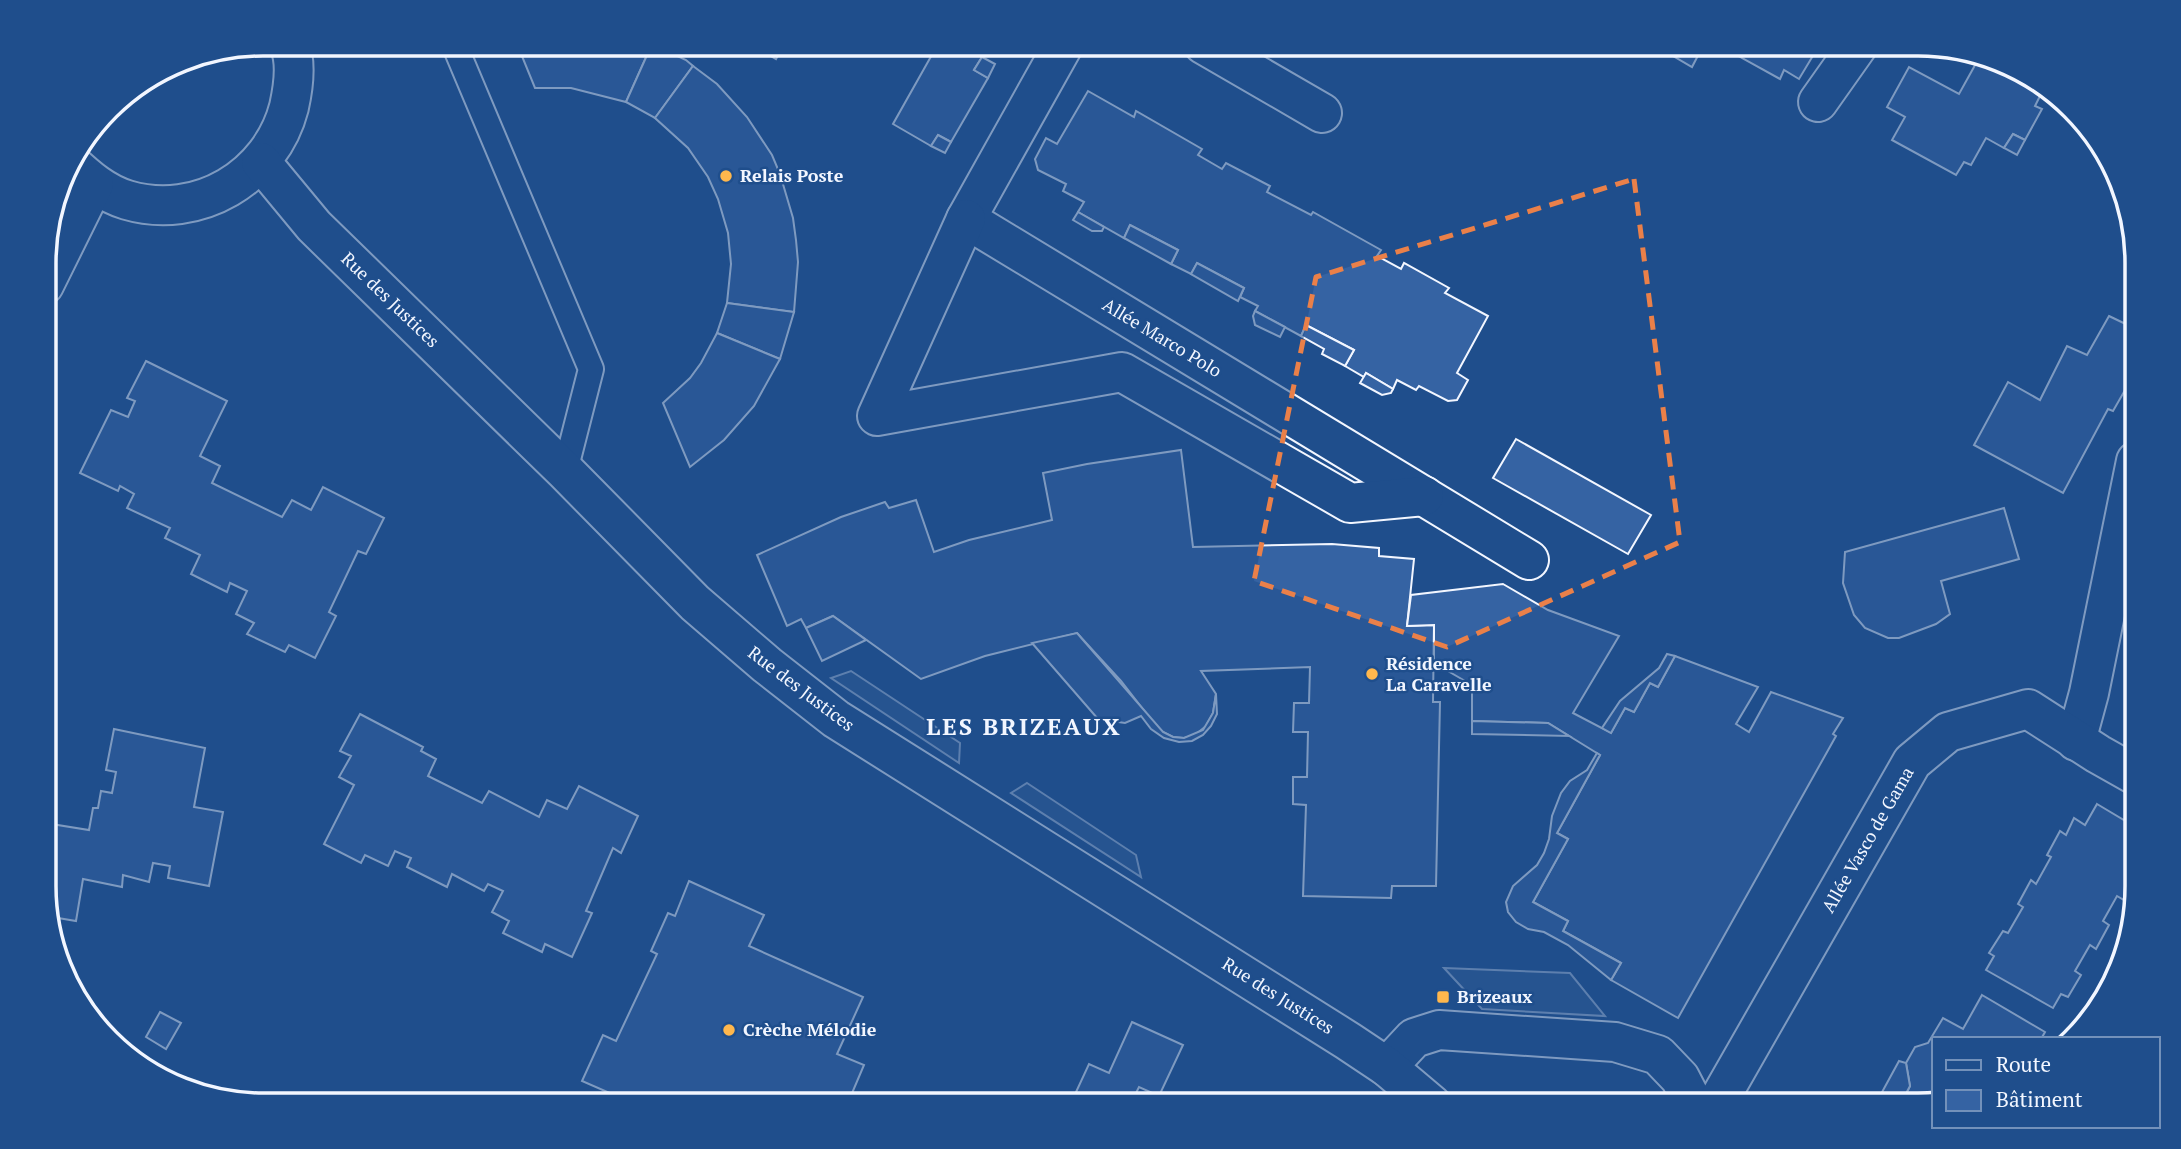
<svg xmlns="http://www.w3.org/2000/svg" width="2181" height="1149" viewBox="0 0 2181 1149" font-family="'PT Serif',serif">
<style>
.parking{fill:#305b95;stroke:#a8bbd7;stroke-width:2}
.building{fill:#3563a3;stroke:#f2f6ff;stroke-width:2}
.lines{fill:none;stroke-linecap:round;stroke-linejoin:round}
.service-casing{stroke:#f2f6ff;stroke-width:28}
.minor-casing{stroke:#f2f6ff;stroke-width:42}
.tertiary-casing{stroke:#f2f6ff;stroke-width:42}
.service{stroke:#1f4e8c;stroke-width:24}
.minor{stroke:#1f4e8c;stroke-width:38}
.tertiary{stroke:#1f4e8c;stroke-width:38}
.marked{fill:none;stroke:#ea8049;stroke-width:5;stroke-dasharray:14 9;stroke-linejoin:round}
.poi-dot{fill:#ffb74d;stroke:#1f4e8c;stroke-width:2.5}
.labels{text-anchor:middle;stroke-width:5;stroke-linejoin:round;paint-order:stroke}
.poi-label{font-size:18px;font-weight:bold;fill:#f2f6ff;stroke:#1f4e8c;text-anchor:start}
.street-label{font-size:18px;fill:#f2f6ff;stroke:#1f4e8c}
.district-label{font-size:24px;font-weight:bold;letter-spacing:2px;fill:#f2f6ff;stroke:#1f4e8c}
.rim{fill:none;stroke:#f2f6ff;stroke-width:3.5}
</style>
<rect width="100%" height="100%" fill="#1f4e8c"/>
<g class="parking">
<path d="M 851,671 L 960,743 L 959,763 L 831,678 Z"/>
<path d="M 1027,783 L 1136,855 L 1141,877 L 1011,793 Z"/>
<path d="M 1444,968 L 1570,973 L 1605,1016 L 1482,1009 Z"/>
</g>
<g class="building">
<path d="M 517,44 L 652,44 L 626,102 L 571,88 L 535,88 Z"/>
<path d="M 652,44 L 686,60 L 693,66 L 655,118 L 626,102 Z"/>
<path d="M 750,44 L 784,44 L 776,59 Z"/>
<path d="M 938,44 L 958,44 L 982,57 L 974,70 L 988,78 L 951,142 L 938,135 L 931,146 L 893,124 Z"/>
<path d="M 1666,44 L 1704,44 L 1692,67 L 1663,50 Z"/>
<path d="M 1727,44 L 1820,44 L 1799,79 L 1784,70 L 1780,79 L 1724,48 Z"/>
<path d="M 982,57 L 995,64 L 988,78 L 974,70 Z"/>
<path d="M 1979,58 L 2015,67 L 2049,96 L 2042,92 L 2035,106 L 2042,109 L 2025,140 L 2013,134 L 2004,148 L 1986,138 L 1971,165 L 1964,162 L 1956,175 L 1892,140 L 1905,117 L 1887,107 L 1909,67 L 1959,94 Z"/>
<path d="M 693,66 L 717,84 L 747,117 L 772,155 L 780,174 L 793,218 L 796,240 L 798,262 L 794,312 L 727,303 L 731,264 L 728,233 L 718,199 L 708,177 L 688,148 L 655,118 Z"/>
<path d="M 1088,91 L 1134,117 L 1136,111 L 1202,149 L 1198,155 L 1222,169 L 1226,163 L 1270,186 L 1267,192 L 1311,215 L 1313,212 L 1381,250 L 1377,256 L 1401,269 L 1404,263 L 1449,288 L 1445,293 L 1488,316 L 1457,373 L 1468,380 L 1457,400 L 1448,401 L 1419,386 L 1416,390 L 1397,380 L 1393,389 L 1366,373 L 1364,377 L 1345,366 L 1354,350 L 1306,325 L 1301,336 L 1255,311 L 1258,306 L 1240,297 L 1244,288 L 1197,263 L 1191,274 L 1171,264 L 1178,250 L 1130,225 L 1124,238 L 1078,212 L 1084,202 L 1063,191 L 1066,184 L 1038,170 L 1035,159 L 1046,138 L 1057,144 Z"/>
<path d="M 2013,134 L 2025,140 L 2017,155 L 2004,148 Z"/>
<path d="M 938,135 L 951,142 L 945,153 L 931,146 Z"/>
<path d="M 1078,212 L 1104,227 L 1102,231 L 1092,231 L 1073,220 Z"/>
<path d="M 1130,225 L 1178,250 L 1171,264 L 1124,238 Z"/>
<path d="M 1197,263 L 1244,288 L 1238,301 L 1191,274 Z"/>
<path d="M 727,303 L 794,312 L 780,359 L 717,333 Z"/>
<path d="M 1255,311 L 1285,327 L 1280,337 L 1255,325 L 1253,316 Z"/>
<path d="M 2109,316 L 2136,329 L 2136,371 L 2113,411 L 2108,409 L 2063,493 L 1974,445 L 2008,382 L 2040,400 L 2067,346 L 2087,355 Z"/>
<path d="M 1306,325 L 1354,350 L 1345,366 L 1322,354 L 1324,349 L 1301,336 Z"/>
<path d="M 717,333 L 780,359 L 754,406 L 724,440 L 690,467 L 663,403 L 690,378 L 701,363 Z"/>
<path d="M 146,361 L 227,401 L 200,456 L 220,466 L 212,483 L 282,517 L 292,500 L 311,510 L 323,487 L 384,518 L 366,554 L 358,551 L 329,612 L 336,616 L 315,658 L 289,645 L 285,652 L 247,634 L 254,623 L 236,614 L 247,591 L 230,583 L 227,592 L 191,574 L 200,555 L 165,538 L 170,528 L 127,508 L 134,494 L 120,486 L 118,491 L 80,473 L 111,410 L 128,417 L 135,401 L 127,398 Z"/>
<path d="M 1366,373 L 1393,389 L 1391,393 L 1382,395 L 1360,383 Z"/>
<path d="M 1516,439 L 1651,515 L 1628,554 L 1493,478 Z"/>
<path d="M 1181,450 L 1193,547 L 1332,544 L 1379,548 L 1379,556 L 1414,559 L 1407,626 L 1434,625 L 1433,702 L 1440,702 L 1436,886 L 1392,886 L 1391,898 L 1303,896 L 1306,805 L 1293,804 L 1293,777 L 1307,777 L 1308,732 L 1293,732 L 1294,703 L 1309,703 L 1310,667 L 1201,671 L 1216,694 L 1213,713 L 1206,726 L 1195,735 L 1184,738 L 1173,737 L 1163,732 L 1156,726 L 1121,681 L 1077,633 L 985,656 L 921,679 L 833,616 L 806,628 L 801,619 L 787,626 L 757,555 L 841,517 L 885,502 L 889,508 L 916,500 L 934,552 L 969,540 L 1052,520 L 1043,473 L 1087,464 Z"/>
<path d="M 2004,508 L 2019,559 L 1941,581 L 1950,614 L 1936,624 L 1899,638 L 1888,638 L 1865,628 L 1854,615 L 1843,583 L 1845,552 Z"/>
<path d="M 1503,584 L 1548,610 L 1619,636 L 1573,713 L 1611,733 L 1625,708 L 1634,712 L 1650,683 L 1658,687 L 1675,656 L 1758,687 L 1736,724 L 1749,732 L 1771,692 L 1843,718 L 1833,734 L 1836,736 L 1678,1018 L 1611,980 L 1621,963 L 1563,931 L 1568,921 L 1533,902 L 1568,839 L 1557,833 L 1600,755 L 1548,723 L 1472,721 L 1472,685 L 1434,663 L 1434,625 L 1407,626 L 1411,595 Z"/>
<path d="M 833,616 L 866,640 L 822,661 L 806,628 Z"/>
<path d="M 1077,633 L 1163,732 L 1173,737 L 1184,738 L 1203,730 L 1213,713 L 1216,694 L 1217,714 L 1211,726 L 1203,735 L 1192,741 L 1179,742 L 1164,738 L 1151,729 L 1141,716 L 1125,723 L 1098,719 L 1032,643 Z"/>
<path d="M 2137,652 L 2137,691 L 2130,690 Z"/>
<path d="M 1667,654 L 1675,656 L 1658,687 L 1650,683 L 1634,712 L 1625,708 L 1611,733 L 1602,728 L 1620,701 L 1659,668 Z"/>
<path d="M 360,714 L 423,747 L 421,751 L 436,759 L 428,776 L 482,803 L 489,791 L 539,817 L 547,800 L 567,809 L 579,786 L 638,816 L 621,853 L 613,848 L 586,911 L 592,913 L 572,957 L 545,944 L 542,952 L 503,933 L 509,921 L 492,912 L 503,891 L 488,884 L 484,891 L 452,874 L 447,887 L 407,867 L 411,858 L 395,851 L 388,866 L 365,855 L 361,863 L 324,844 L 354,785 L 339,777 L 351,756 L 340,751 Z"/>
<path d="M 1472,721 L 1548,723 L 1569,736 L 1472,734 Z"/>
<path d="M 114,729 L 205,748 L 194,807 L 223,812 L 209,886 L 168,878 L 170,866 L 153,863 L 149,882 L 123,875 L 122,887 L 83,879 L 76,921 L 46,916 L 45,823 L 89,830 L 93,808 L 98,808 L 101,791 L 112,793 L 116,772 L 106,770 Z"/>
<path d="M 1597,753 L 1600,755 L 1557,833 L 1568,839 L 1533,902 L 1568,921 L 1563,931 L 1621,963 L 1611,980 L 1568,945 L 1544,932 L 1528,929 L 1516,922 L 1508,912 L 1506,902 L 1513,886 L 1537,865 L 1544,853 L 1549,839 L 1552,816 L 1561,793 L 1570,781 L 1587,770 Z"/>
<path d="M 2097,804 L 2137,828 L 2127,849 L 2137,855 L 2137,862 L 2131,873 L 2137,876 L 2124,900 L 2117,896 L 2103,921 L 2109,925 L 2096,949 L 2090,945 L 2075,971 L 2081,975 L 2068,997 L 2061,994 L 2053,1008 L 1986,970 L 1994,956 L 1989,953 L 2003,931 L 2008,933 L 2023,907 L 2018,904 L 2031,880 L 2036,884 L 2051,857 L 2047,855 L 2060,831 L 2066,835 L 2074,818 L 2085,825 Z"/>
<path d="M 689,881 L 764,915 L 749,946 L 863,997 L 837,1054 L 864,1065 L 847,1105 L 791,1105 L 768,1095 L 763,1105 L 637,1105 L 582,1081 L 603,1035 L 616,1041 L 657,954 L 651,951 L 668,913 L 675,916 Z"/>
<path d="M 1982,995 L 2045,1032 L 2041,1039 L 1934,1039 L 1934,1104 L 1900,1105 L 1910,1086 L 1906,1063 L 1915,1047 L 1928,1043 L 1943,1018 L 1963,1029 Z"/>
<path d="M 160,1012 L 181,1023 L 166,1049 L 146,1037 Z"/>
<path d="M 1132,1022 L 1183,1045 L 1159,1096 L 1139,1087 L 1130,1105 L 1070,1105 L 1089,1064 L 1109,1073 Z"/>
<path d="M 1899,1061 L 1906,1063 L 1910,1086 L 1900,1105 L 1875,1105 Z"/>
</g>
<g class="lines">
<g class="service-casing">
<path id="service" d="M 454,44 L 591,369 L 565,471"/>
</g>
<g class="minor-casing">
<g id="minor">
<path d="M 1064,44 L 966,219 L 1529,560"/>
<path d="M 1203,44 L 1322,113"/>
<path d="M 1818,102 L 1859,44"/>
<path d="M 966,219 L 877,416 L 1122,372 L 1350,503 L 1424,496"/>
<path d="M 2076,741 L 2089,693 L 2136,461"/>
<path d="M 1387,1067 L 1414,1038 L 1439,1030 L 1615,1042 L 1658,1055 L 1680,1078 L 1694,1105"/>
<path d="M 1716,1105 L 1912,762 L 1948,732 L 2028,709 L 2098,754 L 2137,776"/>
</g>
</g>
<g class="tertiary-casing">
<g id="tertiary">
<path d="M 70,162 C 87,178 104,193 127,200 C 198,221 271,177 289,107 C 293,89 297,62 289,44"/>
<path d="M 261,162 L 314,226 L 565,471 L 695,603 L 767,665 L 836,719 L 1348,1041 L 1387,1067 L 1432,1105"/>
<path d="M 44,285 L 94,184"/>
</g>
</g>
<use href="#service" class="service"/>
<use href="#minor" class="minor"/>
<use href="#tertiary" class="tertiary"/>
</g>
<path d="M0 0H2181V1149H0ZM 1634,179 L 1680,542 L 1447,647 L 1254,581 L 1316,277 Z" fill="#1f4e8c" fill-opacity=".55" fill-rule="evenodd"/>
<path class="marked" d="M 1634,179 L 1680,542 L 1447,647 L 1254,581 L 1316,277 Z"/>
<g class="poi-dot">
<circle cx="726" cy="176" r="7"/>
<circle cx="1372" cy="674" r="7"/>
<rect x="1436" y="990" width="14" height="14" rx="3.5"/>
<circle cx="729" cy="1030" r="7"/>
</g>
<g class="labels">
<g class="poi-label">
<text x="740" y="182">Relais Poste</text>
<text x="1386" y="670">Résidence<tspan x="1386" dy="21">La Caravelle</tspan></text>
<text x="1457" y="1003">Brizeaux</text>
<text x="743" y="1036">Crèche Mélodie</text>
</g>
<g class="street-label">
<text transform="translate(390 300) rotate(44)" y="6">Rue des Justices</text>
<text transform="translate(1162 338) rotate(31)" y="6">Allée Marco Polo</text>
<text transform="translate(801 689) rotate(37)" y="6">Rue des Justices</text>
<text transform="translate(1868 840) rotate(-60)" y="6">Allée Vasco de Gama</text>
<text transform="translate(1278 996) rotate(32)" y="6">Rue des Justices</text>
</g>
<g class="district-label">
<text x="1024" y="735">LES BRIZEAUX</text>
</g>
</g>
<path d="M0 0H2181V1149H0ZM263 56H1918A207 207 0 0 1 2125 263V886A207 207 0 0 1 1918 1093H263A207 207 0 0 1 56 886V263A207 207 0 0 1 263 56Z" fill="#1f4e8c" fill-rule="evenodd"/>
<path class="rim" d="M263 56H1918A207 207 0 0 1 2125 263V886A207 207 0 0 1 1918 1093H263A207 207 0 0 1 56 886V263A207 207 0 0 1 263 56Z"/>
<rect x="1932" y="1037" width="228" height="91" fill="#1f4e8c" stroke="#7391ba" stroke-width="2"/>
<rect x="1946" y="1060" width="35" height="10" fill="#1f4e8c" stroke="#7391ba" stroke-width="2"/>
<text x="1996" y="1072" font-size="21" fill="#f2f6ff">Route</text>
<rect x="1946" y="1090" width="35" height="21" fill="#3563a3" stroke="#7391ba" stroke-width="2"/>
<text x="1996" y="1107" font-size="21" fill="#f2f6ff">Bâtiment</text>
</svg>
